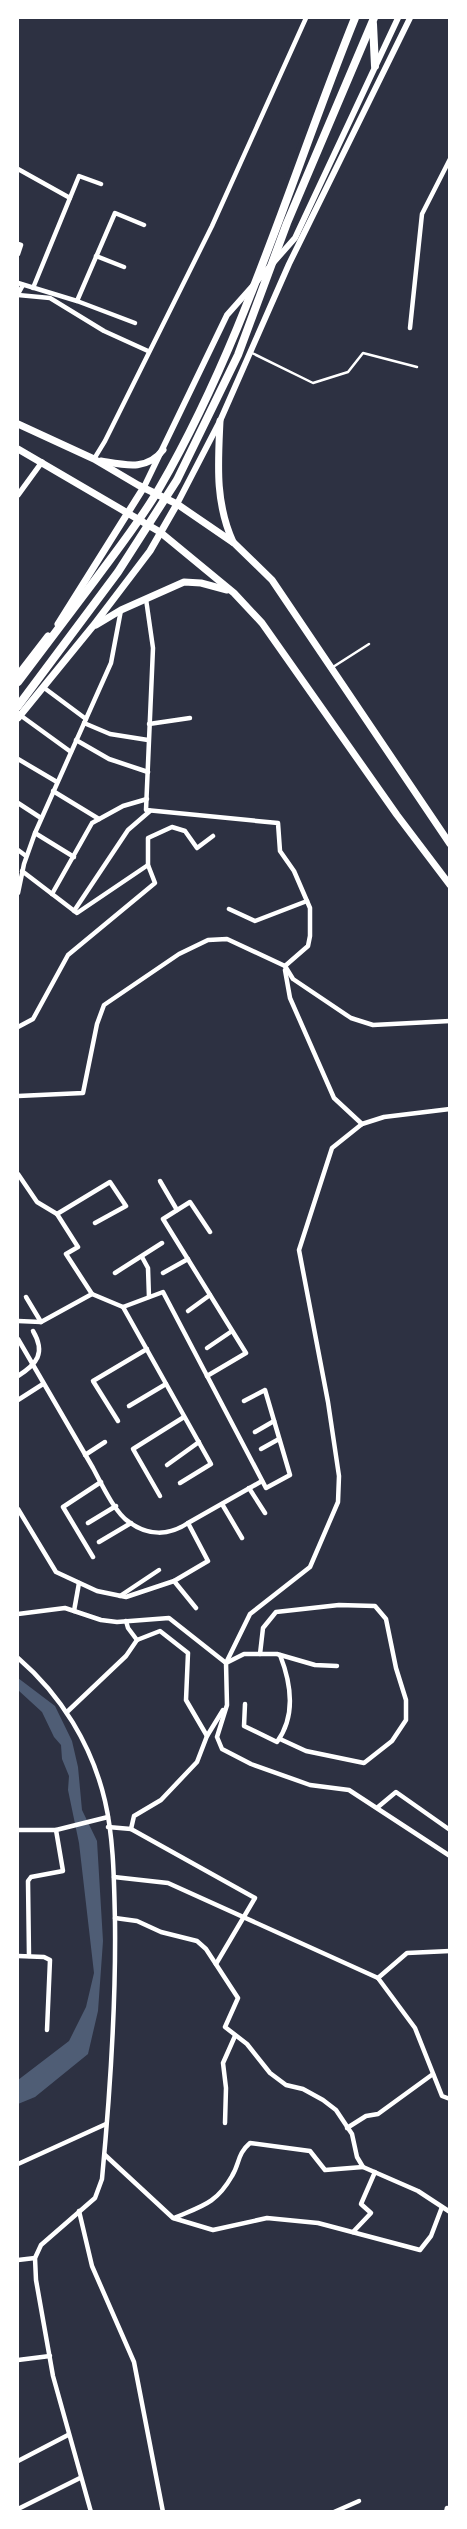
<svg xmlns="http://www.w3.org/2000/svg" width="467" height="2529" viewBox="0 0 467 2529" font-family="'Alegreya Sans',sans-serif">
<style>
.water{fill:#4f5d75}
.pier{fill:#2d3142}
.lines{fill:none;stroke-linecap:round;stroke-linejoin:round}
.service{stroke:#fff;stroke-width:2.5}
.minor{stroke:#fff;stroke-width:4.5}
.tertiary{stroke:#fff;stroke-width:5.5}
.secondary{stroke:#fff;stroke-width:6}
.primary{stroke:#fff;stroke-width:7}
.trunk{stroke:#fff;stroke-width:8}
</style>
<rect width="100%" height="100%" fill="#2d3142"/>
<path class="water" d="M 18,1678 L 55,1706 L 72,1741 L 78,1767 L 82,1810 L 97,1841 L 103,1941 L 98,2011 L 88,2054 L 35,2097 L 18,2104 L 18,2080 L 69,2041 L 86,2007 L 94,1973 L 79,1843 L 68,1790 L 69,1776 L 62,1759 L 61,1745 L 54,1737 L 42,1712 L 18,1690 Z"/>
<path class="pier" d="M 349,18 L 371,18 L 303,200 L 300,202 L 281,192 L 280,189 Z"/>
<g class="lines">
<g class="service">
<path d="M 252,353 L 313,383 L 348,372 L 363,353 L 417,367"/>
<path d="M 333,667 L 369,644"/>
</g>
<g class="minor">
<path d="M 18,169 L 70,198"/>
<path d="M 18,244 L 21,245 L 18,254"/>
<path d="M 96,256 L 124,267"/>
<path d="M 18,283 L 77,301 L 135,323"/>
<path d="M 33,288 L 79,176 L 101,184"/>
<path d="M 18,294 L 23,285"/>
<path d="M 18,295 L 50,298 L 104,331 L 148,351"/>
<path d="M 77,301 L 115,213 L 144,225"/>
<path d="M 410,328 L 422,214 L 450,159"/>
<path d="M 94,459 L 105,441 L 212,226 L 306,18"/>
<path d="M 146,599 L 153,648 L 146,810 L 278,823 L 280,851 L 294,871 L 310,908 L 310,936 L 308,946 L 285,966"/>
<path d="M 43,687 L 86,719"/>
<path d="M 20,715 L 71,752"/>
<path d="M 84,723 L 110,734 L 148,740"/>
<path d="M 149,724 L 190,718"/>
<path d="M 76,740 L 109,759 L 148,772"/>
<path d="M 18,759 L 57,782"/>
<path d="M 53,791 L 99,819"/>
<path d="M 18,803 L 41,818"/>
<path d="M 35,833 L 74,857"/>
<path d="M 18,850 L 26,856"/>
<path d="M 22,871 L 77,913 L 148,865"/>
<path d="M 18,893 L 24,864 L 35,833 L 111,663 L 121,610"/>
<path d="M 52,894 L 92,823 L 123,806 L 147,799"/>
<path d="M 229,909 L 255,921 L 307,901"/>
<path d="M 74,911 L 128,830 L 150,811"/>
<path d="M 285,970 L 290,998 L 334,1098 L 362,1124"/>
<path d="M 18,1027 L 33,1019 L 68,955 L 155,883 L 148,865 L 148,838 L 172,827 L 185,831 L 197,848 L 213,836"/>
<path d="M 18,1096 L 83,1093 L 97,1024 L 104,1005 L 179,954 L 208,940 L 227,939 L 285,966 L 293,979 L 351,1018 L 373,1025 L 450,1021"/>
<path d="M 18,1174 L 37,1202 L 57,1214"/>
<path d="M 160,1181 L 177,1210"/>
<path d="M 142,1257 L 148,1268 L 149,1297"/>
<path d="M 115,1273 L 162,1243"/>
<path d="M 163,1273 L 188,1259"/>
<path d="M 92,1294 L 66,1254 L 78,1247 L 57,1214 L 110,1182 L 126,1206 L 95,1223"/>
<path d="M 26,1297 L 41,1322"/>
<path d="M 123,1307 L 211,1464 L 180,1483"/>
<path d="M 188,1311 L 210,1295"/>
<path d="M 18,1321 L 41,1322 L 92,1294 L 123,1307 L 163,1292 L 266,1488 L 290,1475 L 265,1390 L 244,1401"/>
<path d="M 18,1339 C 43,1382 68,1425 93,1468 C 101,1483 115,1513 129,1522 C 148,1536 169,1536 188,1523"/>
<path d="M 207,1348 L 232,1331"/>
<path d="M 18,1376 C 37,1364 46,1353 33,1331"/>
<path d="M 207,1376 L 246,1353 L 163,1219 L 190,1202 L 210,1232"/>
<path d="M 18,1400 L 43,1384"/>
<path d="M 129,1406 L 166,1384"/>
<path d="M 118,1421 L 93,1381 L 147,1349"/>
<path d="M 255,1432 L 274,1421"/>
<path d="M 261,1449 L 279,1439"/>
<path d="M 85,1455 L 105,1442"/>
<path d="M 167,1465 L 199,1442"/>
<path d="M 249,1488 L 265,1513"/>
<path d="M 160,1496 L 133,1449 L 184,1417"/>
<path d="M 222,1504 L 242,1538"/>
<path d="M 18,1509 L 56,1572 L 97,1591 L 126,1597 L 174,1581 L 196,1608"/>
<path d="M 88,1523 L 116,1506"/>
<path d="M 99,1542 L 131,1523"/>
<path d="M 93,1557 L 63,1507 L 101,1482"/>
<path d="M 174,1581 L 208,1561 L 188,1523 L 262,1481"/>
<path d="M 120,1596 L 159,1570"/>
<path d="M 74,1611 L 79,1583"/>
<path d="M 18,1614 L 65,1608 L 101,1620 L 117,1622 L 169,1618 L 226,1663 L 227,1705 L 217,1737 L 222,1749 L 251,1764 L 310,1785 L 349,1790 L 450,1856"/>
<path d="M 126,1621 L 128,1628 L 137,1640 L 160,1631 L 188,1653 L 186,1700 L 207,1736"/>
<path d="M 260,1654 L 263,1628 L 276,1612 L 339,1605 L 375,1606 L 386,1619 L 396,1668 L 406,1700 L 406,1720 L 392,1741 L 364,1763 L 306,1751 L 280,1739"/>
<path d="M 18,1658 C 61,1695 92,1745 105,1801 C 114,1840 114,1882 115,1922 C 116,2008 110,2094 102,2179 L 95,2198 L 41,2245 L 35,2258 L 36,2280 L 53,2376 L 91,2512"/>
<path d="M 226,1663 L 250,1614 L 310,1567 L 338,1502 L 339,1476 L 328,1402 L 299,1250 L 332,1148 L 362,1124 L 384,1117 L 450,1109"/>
<path d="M 226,1663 L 244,1654 L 277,1654 L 315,1665 L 337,1666"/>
<path d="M 245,1704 L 244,1726 L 277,1742 C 296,1716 291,1683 280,1655"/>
<path d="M 67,1712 L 126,1656 L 137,1640"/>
<path d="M 378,1807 L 396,1792 L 450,1830"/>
<path d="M 108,1827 L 131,1829 L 255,1898 L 216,1964"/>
<path d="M 131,1829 L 134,1816 L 161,1800 L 197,1762 L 207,1736 L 223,1710"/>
<path d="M 18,1830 L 56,1830 L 108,1817"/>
<path d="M 114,1877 L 168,1883 L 378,1978 L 415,2028 L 442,2096 L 450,2099"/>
<path d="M 115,1918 L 137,1921 L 161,1932 L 197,1941 L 206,1949 L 238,1998 L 225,2027 L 247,2044 L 270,2073 L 286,2085 L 303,2089 L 323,2100 L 336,2110 L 352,2134 L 357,2157 L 363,2167 L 418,2191 L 450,2212"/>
<path d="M 18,1956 L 44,1957 L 50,1960 L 47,2030"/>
<path d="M 29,1956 L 28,1881 L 31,1877 L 63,1871 L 56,1830"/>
<path d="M 378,1978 L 407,1953 L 450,1951"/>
<path d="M 225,2123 L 226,2088 L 223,2063 L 235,2036"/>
<path d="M 347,2128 L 366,2116 L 378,2114 L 433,2074"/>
<path d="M 105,2155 L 173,2218 L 213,2230 L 267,2218 L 318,2223 L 420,2250 L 431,2236 L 442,2207"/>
<path d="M 18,2164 L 106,2124"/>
<path d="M 79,2211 L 92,2266 L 134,2362 L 163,2512"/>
<path d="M 174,2218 C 202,2206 216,2204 232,2176 C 240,2163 237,2154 250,2143 L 310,2151 L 325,2170 L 363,2167"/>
<path d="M 353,2232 L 371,2213 L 361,2204 L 375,2172"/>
<path d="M 18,2260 L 35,2258"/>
<path d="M 18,2360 L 50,2356"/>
<path d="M 18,2461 L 68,2435"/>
<path d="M 18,2509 L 80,2478"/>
<path d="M 334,2512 L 359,2501"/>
<path d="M 446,2512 L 447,2508"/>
</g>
<path class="tertiary" d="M 18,495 L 42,462"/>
<g class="secondary">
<path d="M 144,487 L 227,315 L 295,238 L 398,18"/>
<path d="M 177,504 L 220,421 L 289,264 L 410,18"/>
</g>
<g class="primary">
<path d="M 220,421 C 218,464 215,502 233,542"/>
<path d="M 18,424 L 94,459 L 138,485 L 177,504 L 234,543 L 272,580 L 450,844"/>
<path d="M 18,449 L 160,532 L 234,593 L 262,623 L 397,815 L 450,885"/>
<path d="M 101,461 C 125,465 147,471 163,450"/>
<path d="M 58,624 L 144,487"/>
<path d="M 96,625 L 121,610 L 184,582 L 201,583 L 227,590"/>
<path d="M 18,675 L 48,636"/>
<path d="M 18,718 L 93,626 L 150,551 L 177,504"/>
</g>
<g class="trunk">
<path d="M 373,24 L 375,66"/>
<path d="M 18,682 C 44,648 69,614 95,580 C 117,550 141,520 160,487 C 245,340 292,174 355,18"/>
<path d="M 18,706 L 118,572 L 177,480 L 238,355 L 287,223 L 374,18"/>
</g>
</g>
<rect width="467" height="2529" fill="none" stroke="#ffffff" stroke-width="38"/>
</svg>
